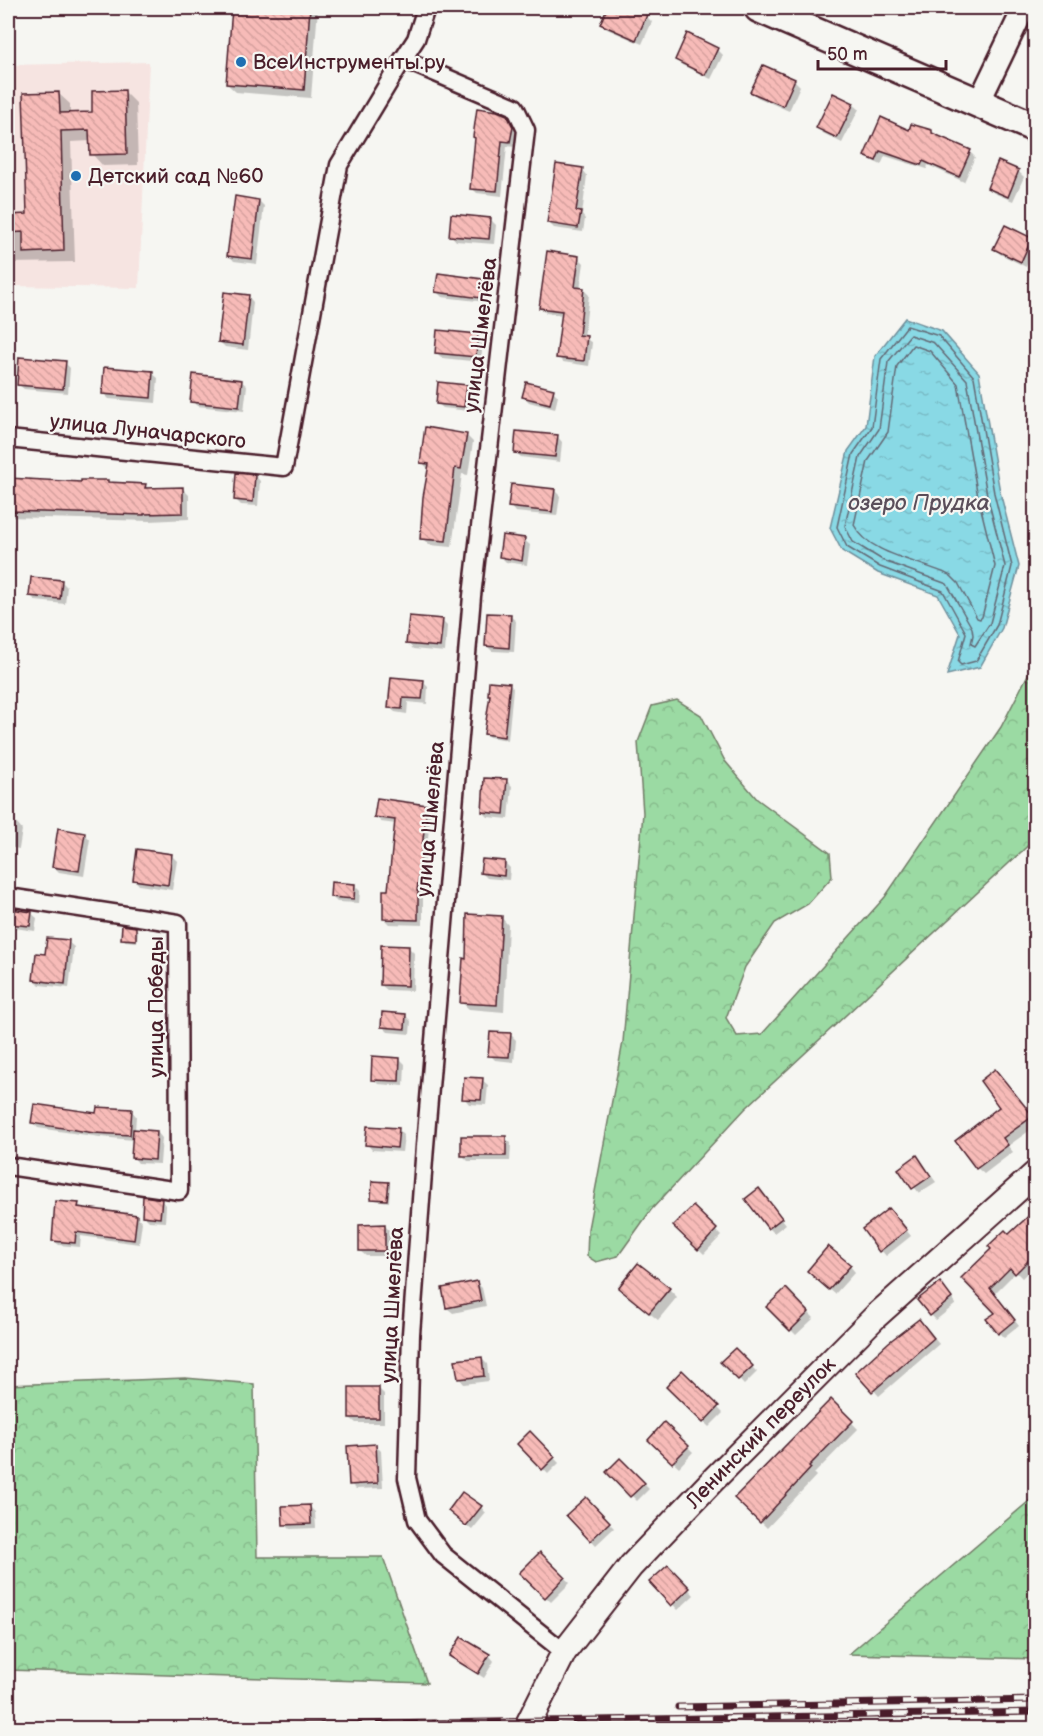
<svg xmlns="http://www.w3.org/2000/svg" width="1043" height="1736" viewBox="0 0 1043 1736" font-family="'Balsamiq Sans',sans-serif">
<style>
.built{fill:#f6e4e1}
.forest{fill:url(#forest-crowns);stroke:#727c67;stroke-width:1.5}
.water{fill:url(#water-ripples);stroke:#708f9b;stroke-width:1.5}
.shadow{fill:#0003}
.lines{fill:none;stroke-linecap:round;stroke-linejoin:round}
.shore{stroke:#636975;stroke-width:1.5}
.building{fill:url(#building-back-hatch);stroke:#4a1f2b;stroke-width:1.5}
.minor-casing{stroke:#4a1f2b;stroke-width:21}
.tertiary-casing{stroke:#4a1f2b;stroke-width:26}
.secondary-casing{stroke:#4a1f2b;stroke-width:28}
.trunk-casing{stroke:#4a1f2b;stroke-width:33}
.minor{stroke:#f6f6f2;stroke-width:16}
.tertiary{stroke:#f6f6f2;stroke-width:21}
.secondary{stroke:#f6f6f2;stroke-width:24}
.trunk{stroke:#f6f6f2;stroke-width:28}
.rail-casing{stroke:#4a1f2b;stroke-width:7}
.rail{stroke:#f6f6f2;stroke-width:4.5;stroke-dasharray:14;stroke-linecap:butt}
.poi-dot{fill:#1f6fb2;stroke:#f6f6f2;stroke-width:2}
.labels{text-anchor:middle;stroke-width:4.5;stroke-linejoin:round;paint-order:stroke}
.poi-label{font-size:21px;fill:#4a1f2b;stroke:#f6f6f2;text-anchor:start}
.street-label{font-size:21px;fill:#4a1f2b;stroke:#f6f6f2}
.water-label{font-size:22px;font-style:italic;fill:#5a4e5a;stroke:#f6f6f2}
</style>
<defs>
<pattern id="forest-crowns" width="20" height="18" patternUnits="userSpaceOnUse" patternTransform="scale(1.5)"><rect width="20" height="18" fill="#9bdaa3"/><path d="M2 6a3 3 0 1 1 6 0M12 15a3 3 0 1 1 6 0" fill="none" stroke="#87bb8c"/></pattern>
<pattern id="water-ripples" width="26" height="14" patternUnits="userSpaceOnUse" patternTransform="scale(1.5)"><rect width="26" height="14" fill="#89d9e5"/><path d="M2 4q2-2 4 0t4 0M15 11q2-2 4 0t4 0" fill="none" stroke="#78bac5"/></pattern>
<pattern id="building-back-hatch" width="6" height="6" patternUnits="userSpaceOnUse" patternTransform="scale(1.5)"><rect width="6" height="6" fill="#f7bbb8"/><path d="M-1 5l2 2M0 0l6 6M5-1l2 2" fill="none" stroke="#d5a09e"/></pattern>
</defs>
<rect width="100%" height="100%" fill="#f6f6f2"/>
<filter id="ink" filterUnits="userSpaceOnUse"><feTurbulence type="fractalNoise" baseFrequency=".0167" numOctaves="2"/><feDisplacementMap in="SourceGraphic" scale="12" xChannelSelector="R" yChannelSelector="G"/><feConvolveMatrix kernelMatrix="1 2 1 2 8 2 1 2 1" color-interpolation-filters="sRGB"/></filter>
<g filter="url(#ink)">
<path class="built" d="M 149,62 L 139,288 L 8,286 L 8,65 Z"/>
<g class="forest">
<path d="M 1035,661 L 1035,839 L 745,1109 L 651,1210 L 618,1256 L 596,1262 L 587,1256 L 588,1229 L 623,1042 L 643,813 L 638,742 L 652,706 L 677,700 L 701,715 L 725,761 L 757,799 L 830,853 L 832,877 L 808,904 L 775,923 L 745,967 L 726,1018 L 737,1036 L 762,1034 L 885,897 L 1001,727 Z"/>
<path d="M 185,1378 L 254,1384 L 257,1557 L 383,1557 L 427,1683 L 8,1670 L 8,1385 Z"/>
<path d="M 1035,1496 L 1035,1659 L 849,1654 Z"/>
</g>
<path class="water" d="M 905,318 L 942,331 L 979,373 L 1000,492 L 1019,566 L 1002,628 L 980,667 L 947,675 L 960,634 L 938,595 L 878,573 L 842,551 L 830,528 L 848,451 L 866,426 L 875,356 Z"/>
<g class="shadow">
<path d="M 233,8 L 318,8 L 311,98 L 236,92 L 227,84 Z"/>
<path d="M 520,8 L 535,8 L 533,12 Z"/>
<path d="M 608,8 L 626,8 L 646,16 L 652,22 L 642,44 L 607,29 L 601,24 Z"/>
<path d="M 717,49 L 723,55 L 711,79 L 682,65 L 677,60 Z"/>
<path d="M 763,67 L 795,81 L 800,86 L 789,111 L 757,97 L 752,91 Z"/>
<path d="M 124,91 L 136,103 L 138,165 L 103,166 L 92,154 L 91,141 L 71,142 L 75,262 L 8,263 L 8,198 L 10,201 L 11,216 L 28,215 L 58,93 L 70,104 L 70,114 L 94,114 Z"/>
<path d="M 853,104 L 859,109 L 842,143 L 823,133 L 818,128 Z"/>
<path d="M 506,116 L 512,122 L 517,133 L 515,147 L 507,146 L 502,196 L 477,193 L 472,188 L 477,139 Z"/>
<path d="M 910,132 L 932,132 L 936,136 L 970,152 L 975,157 L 964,182 L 928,165 L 927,169 L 885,156 L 881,165 L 871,160 L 866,155 Z"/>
<path d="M 582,169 L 587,175 L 582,215 L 585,219 L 583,232 L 554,228 L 548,222 Z"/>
<path d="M 1018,171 L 1024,177 L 1013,201 L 994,193 L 988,188 Z"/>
<path d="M 259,201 L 264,206 L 257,264 L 234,261 L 229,255 Z"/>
<path d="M 491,220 L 496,225 L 494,244 L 456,241 L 451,235 Z"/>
<path d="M 1005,227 L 1031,240 L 1036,244 L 1026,267 L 1000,254 L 995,249 Z"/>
<path d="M 579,258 L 584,263 L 580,289 L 584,290 L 589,295 L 584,337 L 592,343 L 589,366 L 563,362 L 558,357 L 563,315 L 546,313 L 540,307 Z"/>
<path d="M 482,280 L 488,286 L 486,302 L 442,297 L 437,292 Z"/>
<path d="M 248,296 L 253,302 L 248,350 L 225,347 L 220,342 Z"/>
<path d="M 477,336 L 483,341 L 481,362 L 442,358 L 437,353 Z"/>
<path d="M 65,363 L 70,368 L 68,393 L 24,389 L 18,384 Z"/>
<path d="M 152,373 L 158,378 L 156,403 L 109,399 L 103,393 Z"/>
<path d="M 241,381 L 247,386 L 244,411 L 197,406 L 192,401 Z"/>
<path d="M 466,386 L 471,392 L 469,411 L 443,408 L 437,403 Z"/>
<path d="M 553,391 L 558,396 L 555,409 L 529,402 L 524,397 Z"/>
<path d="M 466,435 L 473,442 L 468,475 L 462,474 L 452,547 L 429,545 L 422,538 L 429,470 L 422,462 Z"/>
<path d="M 557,436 L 562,442 L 560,462 L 521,457 L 515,452 Z"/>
<path d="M 255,476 L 260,481 L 258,506 L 241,505 L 236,500 Z"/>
<path d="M 8,480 L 145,485 L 149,489 L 183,489 L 189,495 L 189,519 L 150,521 L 8,517 Z"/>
<path d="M 554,490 L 560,496 L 557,516 L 515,512 L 510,506 Z"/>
<path d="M 524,540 L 530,545 L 527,565 L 506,562 L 500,556 Z"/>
<path d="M 61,581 L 67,587 L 65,604 L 36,601 L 30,595 Z"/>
<path d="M 510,616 L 516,621 L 514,652 L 492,651 L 487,646 Z"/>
<path d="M 442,621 L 447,626 L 445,652 L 413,649 L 408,643 Z"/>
<path d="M 423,682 L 428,687 L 427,704 L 408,702 L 407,714 L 395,712 L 389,707 Z"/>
<path d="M 509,684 L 513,688 L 508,740 L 489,737 L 485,733 Z"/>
<path d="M 507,781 L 512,786 L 509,819 L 488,817 L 483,812 Z"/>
<path d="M 426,806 L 431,812 L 421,896 L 423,898 L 423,925 L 389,924 L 384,919 L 389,892 L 396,824 L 381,822 L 376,817 Z"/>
<path d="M 8,823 L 17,824 L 22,830 L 19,849 L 8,847 Z"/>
<path d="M 84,834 L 90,839 L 84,876 L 59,872 L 53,866 Z"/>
<path d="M 171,855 L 177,861 L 172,890 L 139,885 L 134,879 Z"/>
<path d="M 505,863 L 510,868 L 509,880 L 487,878 L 482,873 Z"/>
<path d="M 354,885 L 360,891 L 359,903 L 337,902 L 331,896 Z"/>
<path d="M 31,913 L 37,918 L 35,931 L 15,928 L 10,923 Z"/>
<path d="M 501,917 L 508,925 L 504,1012 L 469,1009 L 461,1002 L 467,960 Z"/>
<path d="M 136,929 L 138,931 L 137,942 L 125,941 L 123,938 Z"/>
<path d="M 68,942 L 74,947 L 69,988 L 40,985 L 35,980 L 46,956 Z"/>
<path d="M 409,948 L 414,953 L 413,991 L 387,990 L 381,985 Z"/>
<path d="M 406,1016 L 411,1021 L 410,1034 L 388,1032 L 382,1026 Z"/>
<path d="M 511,1035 L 516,1040 L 514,1062 L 495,1060 L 490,1055 Z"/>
<path d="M 400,1059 L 405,1064 L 404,1086 L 378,1084 L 373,1079 Z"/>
<path d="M 995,1071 L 1036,1119 L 1036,1126 L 1008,1146 L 1013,1152 L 984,1174 L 977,1168 L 1002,1107 Z"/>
<path d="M 482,1080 L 488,1085 L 486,1105 L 469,1104 L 464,1098 Z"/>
<path d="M 131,1110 L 136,1116 L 135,1131 L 157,1132 L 162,1138 L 160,1164 L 138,1163 L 133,1157 L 134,1140 L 100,1137 L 38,1128 L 33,1123 Z"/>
<path d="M 398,1129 L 404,1135 L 402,1152 L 372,1150 L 367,1144 Z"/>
<path d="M 505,1138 L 511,1143 L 510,1161 L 468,1161 L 462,1155 Z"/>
<path d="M 922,1163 L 936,1182 L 919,1193 L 900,1169 Z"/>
<path d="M 388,1183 L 390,1186 L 389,1202 L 375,1200 L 373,1198 Z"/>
<path d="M 764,1196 L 786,1224 L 774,1233 L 769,1228 Z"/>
<path d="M 161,1200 L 166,1206 L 165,1222 L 149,1221 L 143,1215 Z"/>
<path d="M 78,1204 L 83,1209 L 137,1216 L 142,1222 L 139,1244 L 81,1236 L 80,1247 L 59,1245 L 53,1240 Z"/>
<path d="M 693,1208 L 721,1236 L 704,1254 L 675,1226 Z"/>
<path d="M 1036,1212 L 1036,1264 L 1022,1278 L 1016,1272 L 994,1294 L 1019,1326 L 1004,1338 L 999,1333 L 997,1313 L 963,1278 Z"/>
<path d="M 894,1215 L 911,1236 L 886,1256 L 864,1230 Z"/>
<path d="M 385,1226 L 390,1231 L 390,1256 L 366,1256 L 360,1251 Z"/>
<path d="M 850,1266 L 855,1272 L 835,1294 L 814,1276 Z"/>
<path d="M 476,1282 L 482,1288 L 486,1306 L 453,1313 L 447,1308 L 444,1289 Z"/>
<path d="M 669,1289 L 677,1297 L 658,1320 L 628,1296 Z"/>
<path d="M 945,1289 L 956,1304 L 936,1320 L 931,1315 Z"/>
<path d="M 786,1290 L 814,1318 L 796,1335 L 768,1307 Z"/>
<path d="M 924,1326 L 939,1344 L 879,1396 L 858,1373 Z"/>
<path d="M 735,1350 L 757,1372 L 744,1385 L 723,1362 Z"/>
<path d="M 481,1358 L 487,1364 L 489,1381 L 464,1384 L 459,1378 Z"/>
<path d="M 682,1372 L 723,1413 L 709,1427 L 668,1387 Z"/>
<path d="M 379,1389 L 384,1394 L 384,1423 L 356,1423 L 350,1418 Z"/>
<path d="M 831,1401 L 858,1429 L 814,1474 L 816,1476 L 767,1528 L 737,1498 Z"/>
<path d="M 664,1424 L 693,1452 L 679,1467 L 650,1440 Z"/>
<path d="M 530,1433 L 559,1463 L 548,1474 L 519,1444 Z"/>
<path d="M 375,1445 L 381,1451 L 383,1488 L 356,1489 L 351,1484 Z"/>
<path d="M 620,1460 L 649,1489 L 637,1501 L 608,1472 Z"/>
<path d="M 586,1499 L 614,1528 L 596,1545 L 568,1515 Z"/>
<path d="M 310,1507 L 315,1512 L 316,1528 L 290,1529 L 285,1524 Z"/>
<path d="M 481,1507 L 486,1513 L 472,1530 L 455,1516 Z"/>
<path d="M 540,1554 L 570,1583 L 551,1602 L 521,1573 Z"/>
<path d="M 668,1567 L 694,1595 L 678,1610 L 652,1582 Z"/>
<path d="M 489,1655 L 494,1661 L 484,1678 L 451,1656 Z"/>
</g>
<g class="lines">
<g class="shore">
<path d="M 907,326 L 939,336 L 974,377 L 994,493 L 1012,566 L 997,625 L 976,661 L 961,665 L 958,662 L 966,633 L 943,591 L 880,567 L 847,547 L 837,527 L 853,454 L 872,427 L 881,359 Z"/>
<path d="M 910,335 L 934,343 L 967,380 L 987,495 L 1005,566 L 990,623 L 975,646 L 971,644 L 973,635 L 972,628 L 947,584 L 884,561 L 853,542 L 845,526 L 860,457 L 879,429 L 888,362 Z"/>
<path d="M 913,345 L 930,351 L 958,384 L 978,497 L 995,566 L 982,617 L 980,619 L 977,618 L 958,583 L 951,576 C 923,561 870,556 854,525 L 868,461 L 888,432 L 897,366 Z"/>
</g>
</g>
<g class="building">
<path d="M 232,8 L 310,8 L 304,90 L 226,84 Z"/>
<path d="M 607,8 L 630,8 L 647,15 L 636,40 L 600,24 Z"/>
<path d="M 687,33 L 718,48 L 705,75 L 675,60 Z"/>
<path d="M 763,65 L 795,79 L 783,106 L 750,92 Z"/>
<path d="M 125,90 L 127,154 L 90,155 L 89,130 L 61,131 L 64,251 L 23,253 L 23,232 L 8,233 L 8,215 L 27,214 L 23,93 L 59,92 L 60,113 L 92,112 L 92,91 Z"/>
<path d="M 833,93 L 854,103 L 837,138 L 816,128 Z"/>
<path d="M 477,108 L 497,111 L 507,115 L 513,127 L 510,142 L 502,141 L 497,191 L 470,189 L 475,138 L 473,137 Z"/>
<path d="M 881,117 L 909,130 L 911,124 L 932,130 L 932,133 L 971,150 L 959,177 L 923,161 L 921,165 L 880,151 L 876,161 L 864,156 Z"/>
<path d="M 998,161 L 1019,170 L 1008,197 L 987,188 Z"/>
<path d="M 556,164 L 583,168 L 576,211 L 581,212 L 578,228 L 547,223 Z"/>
<path d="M 235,196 L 259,200 L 252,259 L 227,256 Z"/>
<path d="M 451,214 L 491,218 L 489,239 L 449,236 Z"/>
<path d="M 1005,225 L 1032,238 L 1021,262 L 993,249 Z"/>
<path d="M 547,251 L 579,256 L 575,287 L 584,288 L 579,335 L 587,336 L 584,361 L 556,358 L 562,311 L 539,308 Z"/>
<path d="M 438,273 L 483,279 L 481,298 L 435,292 Z"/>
<path d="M 224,292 L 249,295 L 243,345 L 218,342 Z"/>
<path d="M 437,330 L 478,334 L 476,357 L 435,353 Z"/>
<path d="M 19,357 L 66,361 L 63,389 L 17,385 Z"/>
<path d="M 104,367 L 153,371 L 151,398 L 102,394 Z"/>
<path d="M 193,374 L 242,380 L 239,407 L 190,402 Z"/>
<path d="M 438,382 L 467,385 L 464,407 L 436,404 Z"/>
<path d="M 526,382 L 554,389 L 550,404 L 522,397 Z"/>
<path d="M 425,427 L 467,434 L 461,469 L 455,468 L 446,541 L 420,539 L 423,497 L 429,464 L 420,463 Z"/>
<path d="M 516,431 L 558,435 L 555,457 L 514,453 Z"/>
<path d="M 236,473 L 255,475 L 253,502 L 234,500 Z"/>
<path d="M 8,478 L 81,482 L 81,480 L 108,480 L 108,482 L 146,484 L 145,488 L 183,487 L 183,513 L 144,514 L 144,515 L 8,511 Z"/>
<path d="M 511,484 L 555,489 L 552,512 L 508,507 Z"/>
<path d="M 502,535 L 525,538 L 522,561 L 499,557 Z"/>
<path d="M 31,577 L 62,580 L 60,599 L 29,596 Z"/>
<path d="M 487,613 L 511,614 L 509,648 L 485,646 Z"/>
<path d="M 409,616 L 443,619 L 440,647 L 406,644 Z"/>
<path d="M 391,677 L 424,680 L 422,699 L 403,698 L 402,709 L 388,708 Z"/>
<path d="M 489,681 L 510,683 L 504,737 L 484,734 L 490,695 L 488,695 Z"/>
<path d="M 484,778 L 507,779 L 504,814 L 482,812 Z"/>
<path d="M 377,798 L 427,805 L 417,891 L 418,891 L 418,920 L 383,919 L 383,890 L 388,890 L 395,820 L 374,817 Z"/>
<path d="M 58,828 L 85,833 L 79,871 L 52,867 Z"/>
<path d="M 137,849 L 172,854 L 168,885 L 133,880 Z"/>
<path d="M 482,859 L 505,861 L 504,876 L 480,873 Z"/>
<path d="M 331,882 L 355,884 L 354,899 L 330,897 Z"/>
<path d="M 10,909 L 32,912 L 30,926 L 8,924 Z"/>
<path d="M 467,914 L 502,916 L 497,1005 L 460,1003 L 463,958 L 466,959 Z"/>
<path d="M 122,925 L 136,927 L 136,940 L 121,939 Z"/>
<path d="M 47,938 L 69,940 L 65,984 L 33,980 L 36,953 L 45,954 Z"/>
<path d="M 381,945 L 409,946 L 408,986 L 380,985 Z"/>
<path d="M 382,1012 L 406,1014 L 405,1029 L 381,1027 Z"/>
<path d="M 490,1032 L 511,1033 L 509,1057 L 488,1056 Z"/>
<path d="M 372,1056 L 400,1058 L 399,1081 L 371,1080 Z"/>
<path d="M 995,1069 L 1033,1116 L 1003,1138 L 1008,1145 L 976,1169 L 955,1141 L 999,1107 L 980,1081 Z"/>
<path d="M 464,1077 L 483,1078 L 481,1100 L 462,1099 Z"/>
<path d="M 34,1104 L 96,1113 L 97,1107 L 132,1109 L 130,1135 L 94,1133 L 31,1123 Z"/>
<path d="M 367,1126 L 399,1128 L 397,1148 L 365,1145 Z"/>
<path d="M 133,1129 L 157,1131 L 155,1160 L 131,1158 Z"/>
<rect x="461" y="1136" width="45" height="20"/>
<path d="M 917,1155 L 931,1176 L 912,1189 L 898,1169 Z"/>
<path d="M 372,1181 L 389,1182 L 387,1200 L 371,1199 Z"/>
<path d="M 759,1188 L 782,1218 L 768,1229 L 745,1199 Z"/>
<path d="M 143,1196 L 162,1199 L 160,1218 L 142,1216 Z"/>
<path d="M 55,1201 L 79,1203 L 78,1207 L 137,1215 L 134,1240 L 76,1232 L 75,1243 L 52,1241 Z"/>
<path d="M 693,1206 L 717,1229 L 698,1250 L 673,1226 Z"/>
<path d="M 889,1208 L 907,1230 L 879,1252 L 862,1229 Z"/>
<path d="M 1035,1210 L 1035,1254 L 1015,1274 L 1010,1268 L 990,1288 L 1015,1320 L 998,1334 L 986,1319 L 995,1313 L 961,1278 L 991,1249 L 988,1246 L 1005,1230 L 1009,1234 Z"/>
<path d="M 385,1224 L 385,1251 L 359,1251 L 359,1225 Z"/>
<path d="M 828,1246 L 851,1265 L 829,1290 L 807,1271 Z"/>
<path d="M 638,1263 L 670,1288 L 649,1313 L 618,1288 Z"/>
<path d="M 477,1281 L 481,1301 L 446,1308 L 442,1288 Z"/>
<path d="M 940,1282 L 952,1298 L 930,1316 L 917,1300 Z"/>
<path d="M 786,1288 L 809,1312 L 790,1331 L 766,1307 Z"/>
<path d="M 919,1319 L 934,1338 L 872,1392 L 855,1373 L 889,1342 Z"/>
<path d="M 735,1348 L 753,1366 L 738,1380 L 720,1362 Z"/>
<path d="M 482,1357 L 484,1376 L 458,1379 L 455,1360 Z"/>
<path d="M 682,1370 L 719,1406 L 703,1423 L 666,1387 Z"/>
<rect x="349" y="1387" width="30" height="31"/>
<path d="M 831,1399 L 853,1421 L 809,1466 L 811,1468 L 760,1523 L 734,1498 Z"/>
<path d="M 664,1422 L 689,1446 L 672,1463 L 648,1440 Z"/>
<path d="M 530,1431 L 555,1457 L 542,1470 L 517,1444 Z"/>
<path d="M 376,1444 L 378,1483 L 349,1485 L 347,1446 Z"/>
<path d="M 620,1458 L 645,1483 L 630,1497 L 606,1472 Z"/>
<path d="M 462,1492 L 482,1506 L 466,1526 L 448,1511 Z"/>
<path d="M 586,1497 L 610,1522 L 590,1541 L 566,1515 Z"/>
<path d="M 310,1505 L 311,1524 L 283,1525 L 282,1506 Z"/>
<path d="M 540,1552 L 565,1577 L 545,1598 L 519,1573 Z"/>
<path d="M 668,1565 L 690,1588 L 671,1606 L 649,1582 Z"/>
<path d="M 461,1637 L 490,1654 L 478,1674 L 449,1656 Z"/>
</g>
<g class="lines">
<g class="minor-casing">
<g id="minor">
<path d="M 426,8 L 416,39 L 403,59 L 515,107 L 526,130 L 472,596 L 425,1146 L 411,1334 L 407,1478 L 417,1520 L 443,1555 L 564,1652"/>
<path d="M 8,439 L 284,467 L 339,165 L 403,59"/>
<path d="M 8,897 L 178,923 L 179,1191 L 8,1166"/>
</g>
</g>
<g class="tertiary-casing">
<path id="tertiary" d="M 979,102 L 1024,8"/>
</g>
<g class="secondary-casing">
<g id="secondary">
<path id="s1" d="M 526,1728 L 564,1652 L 631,1566 L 712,1481 L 876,1316 L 1036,1173"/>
</g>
</g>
<g class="trunk-casing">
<path id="trunk" d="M 759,8 L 1036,128"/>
</g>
<use href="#minor" class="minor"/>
<use href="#tertiary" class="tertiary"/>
<use href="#secondary" class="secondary"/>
<use href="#trunk" class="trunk"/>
<g class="rail-casing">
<g id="rail">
<path d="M 678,1707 L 1036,1700"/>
<path d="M 166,1728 L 1036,1712"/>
<path d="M 701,1728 L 782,1727"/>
</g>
</g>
<use href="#rail" class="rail"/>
</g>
</g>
<g class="poi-dot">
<circle cx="241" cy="62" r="6"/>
<circle cx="76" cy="176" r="6"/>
</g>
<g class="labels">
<g class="poi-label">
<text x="253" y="69">ВсеИнструменты.ру</text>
<text x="88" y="183">Детский сад №60</text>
</g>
<g class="street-label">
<text transform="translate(480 335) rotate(-83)" y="7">улица Шмелёва</text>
<text transform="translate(148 431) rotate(6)" y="7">улица Луначарского</text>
<text transform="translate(430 819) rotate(-85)" y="7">улица Шмелёва</text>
<text transform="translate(156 1007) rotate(-90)" y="7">улица Победы</text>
<text transform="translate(392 1305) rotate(-87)" y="7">улица Шмелёва</text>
<text dy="7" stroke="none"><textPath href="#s1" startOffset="380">Ленинский переулок</textPath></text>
</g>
<g class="water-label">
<text x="919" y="510">озеро Прудка</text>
</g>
</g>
<rect width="1043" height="1736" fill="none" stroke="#f6f6f2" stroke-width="30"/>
<rect x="15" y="15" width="1013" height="1706" fill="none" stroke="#4a1f2b" stroke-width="2" filter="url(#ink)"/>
<path d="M818 60v9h128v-9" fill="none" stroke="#4a1f2b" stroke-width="3"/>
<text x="827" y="60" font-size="18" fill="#4a1f2b" stroke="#f6f6f2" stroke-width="4.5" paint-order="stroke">50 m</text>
</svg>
